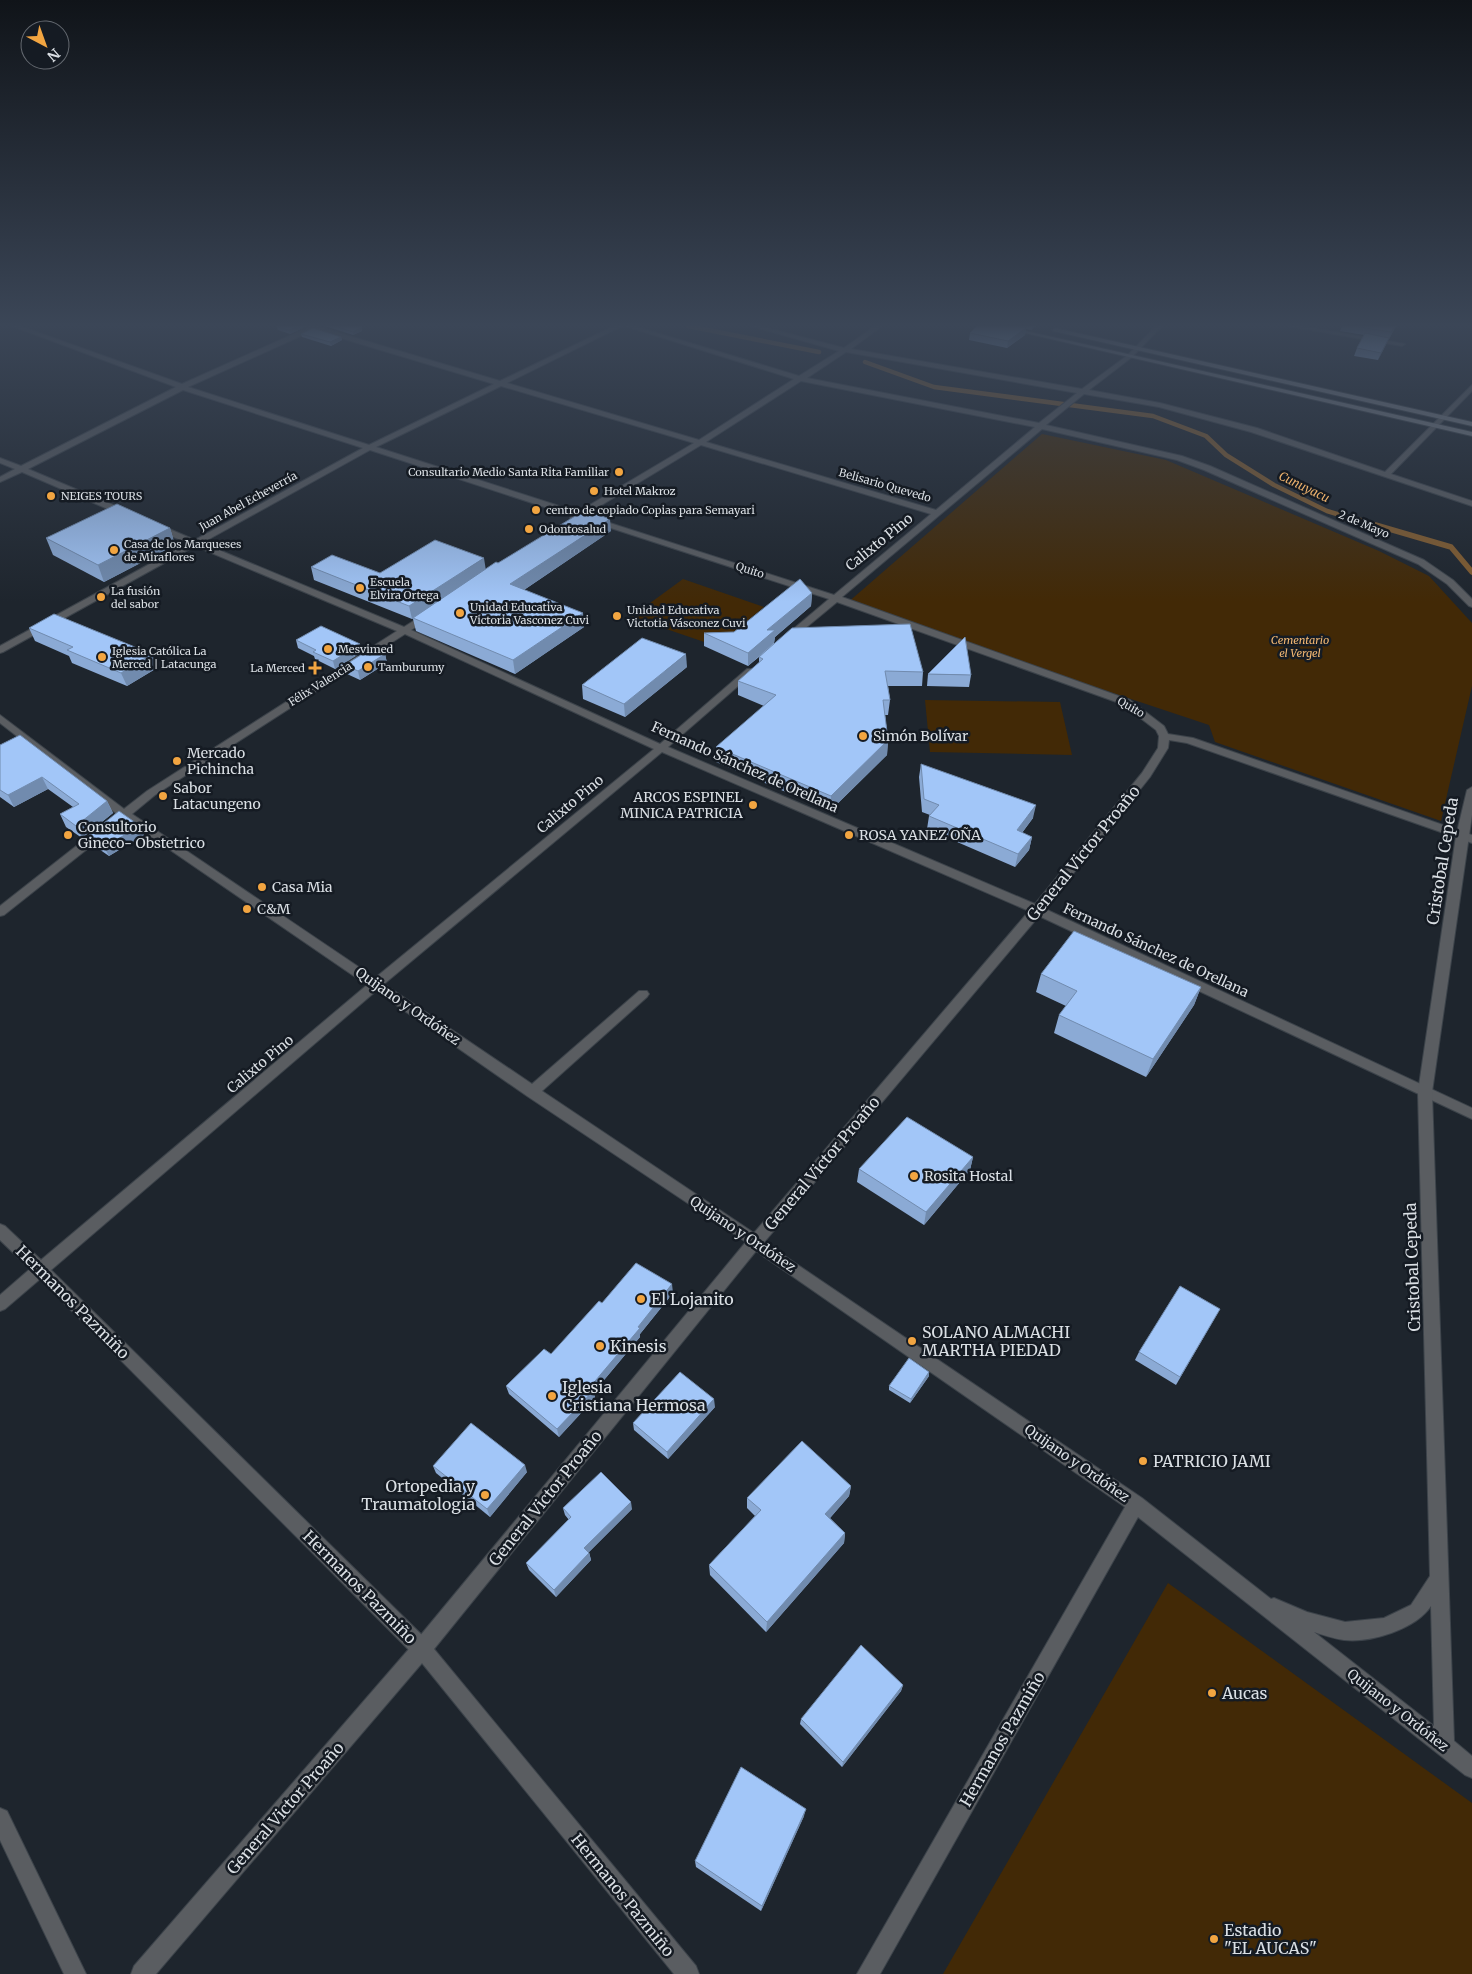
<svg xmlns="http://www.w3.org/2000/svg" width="1472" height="1974" viewBox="0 0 1472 1974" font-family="Merriweather,serif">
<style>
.green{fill:#422906}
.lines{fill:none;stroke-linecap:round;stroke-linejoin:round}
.stream-far1{stroke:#835d2f;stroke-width:4.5}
.stream{stroke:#835d2f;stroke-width:5.5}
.minor-casing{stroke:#3c434a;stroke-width:2}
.tertiary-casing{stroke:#3c434a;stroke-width:2}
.secondary-casing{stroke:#3c434a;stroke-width:2}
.minor{fill:#5a5d61;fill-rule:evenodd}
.tertiary{fill:#5a5d61;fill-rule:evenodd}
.secondary{fill:#787d84;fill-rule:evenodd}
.wall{fill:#8baad5}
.shaded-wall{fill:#718bae}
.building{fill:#a2c6f8;stroke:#718bae}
.poi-dot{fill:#f2a541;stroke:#151b23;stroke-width:2}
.labels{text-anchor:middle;stroke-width:5;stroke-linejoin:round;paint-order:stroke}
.far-poi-label{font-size:11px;fill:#dadfe4;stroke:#151b23;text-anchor:start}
.far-street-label{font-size:11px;fill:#dadfe4;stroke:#151b23}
.far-park-label{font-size:11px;font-style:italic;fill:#f3b873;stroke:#151b23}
.far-water-label{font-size:12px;font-style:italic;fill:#edb26d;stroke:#151b23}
.street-label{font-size:14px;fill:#dadfe4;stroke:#151b23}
.poi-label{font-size:14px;fill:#dadfe4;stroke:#151b23;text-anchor:start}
.near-street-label{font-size:16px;fill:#dadfe4;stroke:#151b23}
.near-poi-label{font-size:16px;fill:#dadfe4;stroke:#151b23;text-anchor:start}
</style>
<rect width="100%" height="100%" fill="#1e252d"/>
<g class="green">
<path d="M 1042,434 L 1166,460 L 1379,551 L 1429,576 L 1472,623 L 1472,686 L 1441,821 L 1215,742 L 1209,725 L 846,604 Z"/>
<path d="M 683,579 L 764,607 L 716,646 L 631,617 Z"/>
<path d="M 925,700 L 1060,702 L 1072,755 L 930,752 Z"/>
<path d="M 1168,1583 L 1472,1803 L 1472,1974 L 943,1974 Z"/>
</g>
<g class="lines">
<g class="stream-far1">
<path d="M 688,326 L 819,352"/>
<path d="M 865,362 L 934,387 L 1153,416 L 1206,436 L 1226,455 L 1274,485 L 1327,511 L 1360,521"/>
</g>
<path class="stream" d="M 1355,519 L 1451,547 L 1472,572"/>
<g class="minor-casing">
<g id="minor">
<path d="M 12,326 L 20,326 L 182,384 L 307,328 L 304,326 L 320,326 L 319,327 L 500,381 L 614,326 L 622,326 L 507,383 L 699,440 L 794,379 L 625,326 L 634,326 L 799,376 L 839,351 L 751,326 L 760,326 L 844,348 L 875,326 L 882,326 L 851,349 L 1082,389 L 1128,355 L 1156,326 L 1162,326 L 1132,357 L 1089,390 L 1160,403 L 1257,428 L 1385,472 L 1472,385 L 1472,391 L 1391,474 L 1472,501 L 1472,506 L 1251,432 L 1159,407 L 1084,394 L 1046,425 L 1182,456 L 1210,466 L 1424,560 L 1453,580 L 1472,599 L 1472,607 L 1469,606 L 1447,584 L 1418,564 L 1204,470 L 1177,460 L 1042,429 L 842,597 L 1130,700 L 1164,726 L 1168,734 L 1193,738 L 1472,835 L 1472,843 L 1187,743 L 1169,740 L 1168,748 L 1150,777 L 1045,909 L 1472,1108 L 1472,1119 L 1039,916 L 760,1247 L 755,1248 L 527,1096 L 376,991 L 51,1270 L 429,1642 L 431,1649 L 429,1656 L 422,1658 L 415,1656 L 40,1279 L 5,1309 L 0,1311 L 0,1295 L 30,1269 L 0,1240 L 0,1224 L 5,1226 L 41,1260 L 367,985 L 125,819 L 4,915 L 0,916 L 0,906 L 117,814 L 0,723 L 0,715 L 124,809 L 147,791 L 397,631 L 195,546 L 3,652 L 0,653 L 0,646 L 188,543 L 154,529 L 154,525 L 160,525 L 195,540 L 363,448 L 183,390 L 28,469 L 130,512 L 130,516 L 124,516 L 22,472 L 0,482 L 0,477 L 15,469 L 0,463 L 0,458 L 21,466 L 176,387 ZM 314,330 L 494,384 L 369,445 L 188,387 ZM 846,352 L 1077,393 L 1039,423 L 807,378 ZM 801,381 L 1035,427 L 936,510 L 706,442 ZM 501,386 L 694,443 L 578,512 L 376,447 ZM 701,445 L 931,514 L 834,595 L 585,515 ZM 370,450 L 572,516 L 570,518 L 571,520 L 580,518 L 829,599 L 785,636 L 785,640 L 791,640 L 837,602 L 1122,704 L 1156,730 L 1159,736 L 1158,748 L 1142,773 L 1035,904 L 668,747 L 753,673 L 753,669 L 747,669 L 660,744 L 411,630 L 432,617 L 432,613 L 426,613 L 404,627 L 202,543 ZM 405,634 L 654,749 L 375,978 L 132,814 L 155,795 ZM 662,752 L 1029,911 L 754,1233 L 542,1091 L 647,997 L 649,994 L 647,991 L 639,991 L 532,1084 L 384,984 Z"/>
<path d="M 1288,326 L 1301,326 L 1405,344 L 1402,346 Z"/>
<path d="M 0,1808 L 7,1811 L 86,1974 L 64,1974 L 0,1840 Z"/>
</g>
</g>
<g class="tertiary-casing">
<path id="tertiary" d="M 1472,787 L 1472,815 L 1432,1092 L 1454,1741 L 1472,1756 L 1472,1778 L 1465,1775 L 1138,1517 L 880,1974 L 857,1974 L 1125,1507 L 756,1251 L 434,1649 L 696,1966 L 699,1974 L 674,1974 L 422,1663 L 156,1974 L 131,1974 L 134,1966 L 415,1642 L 750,1237 L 755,1236 L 1142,1498 L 1271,1599 L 1274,1598 L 1307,1612 L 1345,1622 L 1384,1618 L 1411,1605 L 1430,1576 L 1418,1092 L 1456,836 L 1467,790 ZM 1431,1606 L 1434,1726 L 1314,1632 C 1324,1635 1334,1639 1344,1640 C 1371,1643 1416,1629 1431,1606 Z"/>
</g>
<g class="secondary-casing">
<g id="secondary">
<path d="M 994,326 L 1004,326 L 1472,432 L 1472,436 Z"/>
<path d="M 1055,328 L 1472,422 L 1472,426 L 1053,331 L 1052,330 Z"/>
</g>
</g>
<use href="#minor" class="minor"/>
<use href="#tertiary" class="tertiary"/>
<use href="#secondary" class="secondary"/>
</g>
<g class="wall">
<path d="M 325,326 L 356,326 L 362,327 L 362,331 L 353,335 Z"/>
<path d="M 977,326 L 1036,326 L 1031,330 L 1026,329 L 1025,335 L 1007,348 L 969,340 L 970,333 Z"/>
<path d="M 1342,326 L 1396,326 L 1389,339 L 1388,339 L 1378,360 L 1354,356 L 1357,348 L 1364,335 L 1340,331 Z"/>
<path d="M 277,327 L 303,328 L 290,334 L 278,330 Z"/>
<path d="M 301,334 L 341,337 L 342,340 L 331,346 L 302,337 Z"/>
<path d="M 170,528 L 175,545 L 104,582 L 53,555 L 46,538 Z"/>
<path d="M 611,531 L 524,590 L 584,627 L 515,674 L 416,631 L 413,619 L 412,619 L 314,580 L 311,567 L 380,573 L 486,569 L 498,563 Z"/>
<path d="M 812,593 L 811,606 L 775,637 L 774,643 L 923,672 L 922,686 L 888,686 L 890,700 L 888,715 L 885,715 L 888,740 L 887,755 L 830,811 L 716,762 L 716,747 L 764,706 L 738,695 L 738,681 L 759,663 L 759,657 L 748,666 L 704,646 L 704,633 L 734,632 Z"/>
<path d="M 29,628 L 152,654 L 157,668 L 127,686 L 72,663 L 69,656 L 35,641 Z"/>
<path d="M 296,640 L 362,652 L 335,669 L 315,659 L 314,656 L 298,648 Z"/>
<path d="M 385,654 L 387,663 L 360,680 L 347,674 L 345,665 Z"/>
<path d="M 687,667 L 625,717 L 583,699 L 582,685 Z"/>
<path d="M 928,674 L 971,675 L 969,687 L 927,686 Z"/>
<path d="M 0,745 L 107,801 L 113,813 L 82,838 L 66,827 L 60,814 L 73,807 L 48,789 L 14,807 L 0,797 Z"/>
<path d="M 921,764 L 1033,818 L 1022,833 L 1032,837 L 1029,850 L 1015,867 L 927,829 L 929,816 L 930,815 L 922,812 L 919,777 Z"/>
<path d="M 140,826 L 144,835 L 109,856 L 93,845 L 88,836 Z"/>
<path d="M 1041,974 L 1201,987 L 1194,1005 L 1146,1077 L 1054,1033 L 1059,1015 L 1066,1006 L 1036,992 Z"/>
<path d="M 973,1157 L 970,1170 L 924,1225 L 857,1182 L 859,1169 Z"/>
<path d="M 673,1293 L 640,1334 L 640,1337 L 594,1392 L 595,1398 L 559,1437 L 509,1394 L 506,1386 L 551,1354 L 602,1303 Z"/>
<path d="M 1220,1309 L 1176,1385 L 1135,1360 L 1139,1352 Z"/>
<path d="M 929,1376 L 910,1403 L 889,1390 L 889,1386 Z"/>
<path d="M 715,1407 L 668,1459 L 634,1430 L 633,1423 Z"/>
<path d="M 433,1466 L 527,1472 L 490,1517 L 436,1473 Z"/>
<path d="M 851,1486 L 849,1496 L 830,1518 L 845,1533 L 844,1543 L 766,1632 L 710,1575 L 709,1565 L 755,1516 L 747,1508 L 747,1498 Z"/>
<path d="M 563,1508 L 632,1509 L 589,1552 L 591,1560 L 556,1597 L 529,1570 L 526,1563 L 569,1520 L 565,1515 Z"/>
<path d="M 903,1685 L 901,1691 L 842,1767 L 800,1724 L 801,1719 Z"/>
<path d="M 804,1816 L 761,1911 L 696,1867 L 695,1861 Z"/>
</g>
<g class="shaded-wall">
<path d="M 298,326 L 304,326 L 303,328 L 290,334 L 289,330 Z"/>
<path d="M 1032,326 L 1036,326 L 1031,330 Z"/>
<path d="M 1395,326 L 1396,326 L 1389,339 L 1391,332 Z"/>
<path d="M 362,327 L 362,331 L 353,335 L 353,332 Z"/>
<path d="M 1026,328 L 1025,335 L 1007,348 L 1008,341 Z"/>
<path d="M 341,337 L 342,340 L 331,346 L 330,342 Z"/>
<path d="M 1389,338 L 1386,345 L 1378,360 L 1381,353 Z"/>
<path d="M 610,519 L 611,531 L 512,598 L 510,584 Z"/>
<path d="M 170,528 L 175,545 L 104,582 L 98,565 Z"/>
<path d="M 484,558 L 486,571 L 413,618 L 413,619 L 412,619 L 409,606 Z"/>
<path d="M 812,593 L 811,606 L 775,637 L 774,643 L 748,666 L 748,653 L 767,630 Z"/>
<path d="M 583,613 L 584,627 L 515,674 L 513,660 Z"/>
<path d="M 360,644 L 362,652 L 335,669 L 333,661 Z"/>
<path d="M 152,654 L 157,668 L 127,686 L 121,673 Z"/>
<path d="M 385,654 L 387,663 L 360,680 L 358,671 Z"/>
<path d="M 686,654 L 687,667 L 625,717 L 624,704 Z"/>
<path d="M 888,740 L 887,755 L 830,811 L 831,796 Z"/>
<path d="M 42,777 L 48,789 L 14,807 L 8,795 Z"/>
<path d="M 107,801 L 113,813 L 82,838 L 76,826 Z"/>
<path d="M 1036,805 L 1033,818 L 1014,843 L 1017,830 Z"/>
<path d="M 140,826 L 144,835 L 109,856 L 104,847 Z"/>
<path d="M 1032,837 L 1029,850 L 1015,867 L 1018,854 Z"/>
<path d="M 1201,987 L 1194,1005 L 1146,1077 L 1153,1059 Z"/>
<path d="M 973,1157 L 970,1170 L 924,1225 L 926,1212 Z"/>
<path d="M 672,1284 L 673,1293 L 640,1334 L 640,1337 L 594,1392 L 595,1398 L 559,1437 L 557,1429 Z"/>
<path d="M 929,1372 L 929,1376 L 910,1403 L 911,1399 Z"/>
<path d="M 714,1399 L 715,1407 L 668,1459 L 667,1452 Z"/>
<path d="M 525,1465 L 527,1472 L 490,1517 L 487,1509 Z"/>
<path d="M 851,1486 L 849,1496 L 824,1525 L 825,1514 Z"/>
<path d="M 631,1502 L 632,1509 L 586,1555 L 584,1548 Z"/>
<path d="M 845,1533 L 844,1543 L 766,1632 L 767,1622 Z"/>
<path d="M 589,1553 L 591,1560 L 556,1597 L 554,1590 Z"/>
<path d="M 903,1685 L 901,1691 L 842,1767 L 843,1762 Z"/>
<path d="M 806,1809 L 804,1816 L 761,1911 L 762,1906 Z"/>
</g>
<g class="building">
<path d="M 279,326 L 298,326 L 289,330 L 277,327 Z"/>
<path d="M 335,326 L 356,326 L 362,327 L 353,332 Z"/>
<path d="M 977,326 L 1016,326 L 1026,328 L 1008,341 L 970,333 Z"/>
<path d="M 1353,326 L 1395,326 L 1391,332 Z"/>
<path d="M 313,328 L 341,337 L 330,342 L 301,334 Z"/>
<path d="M 1365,333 L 1389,338 L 1381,353 L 1357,348 Z"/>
<path d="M 117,504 L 170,528 L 98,565 L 46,538 Z"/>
<path d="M 585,510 L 610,519 L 510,584 L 583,613 L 513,660 L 413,618 L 496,562 L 498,563 Z"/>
<path d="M 435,540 L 484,558 L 409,606 L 311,567 L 332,555 L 380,573 Z"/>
<path d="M 800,579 L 812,593 L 767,630 L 775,630 L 748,653 L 704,633 L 734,632 Z"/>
<path d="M 54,614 L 152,654 L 121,673 L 67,650 L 73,647 L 29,628 Z"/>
<path d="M 910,624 L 923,672 L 885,671 L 890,700 L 883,700 L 888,740 L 831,796 L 716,747 L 776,695 L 738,681 L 763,659 L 759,657 L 792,628 Z"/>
<path d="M 321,626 L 360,644 L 333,661 L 313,652 L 316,650 L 296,640 Z"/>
<path d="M 965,637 L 971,675 L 928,674 Z"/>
<path d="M 642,638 L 686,654 L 624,704 L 582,685 Z"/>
<path d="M 372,648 L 385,654 L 358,671 L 345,665 Z"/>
<path d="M 20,735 L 107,801 L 76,826 L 60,814 L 79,804 L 42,777 L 8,795 L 0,790 L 0,745 Z"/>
<path d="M 921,764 L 1036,805 L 1017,830 L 1032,837 L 1018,854 L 929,816 L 939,805 L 924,799 Z"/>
<path d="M 119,811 L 140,826 L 104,847 L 88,836 Z"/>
<path d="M 1074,931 L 1201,987 L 1153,1059 L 1059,1015 L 1077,991 L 1041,974 Z"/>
<path d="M 907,1117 L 973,1157 L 926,1212 L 859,1169 Z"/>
<path d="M 636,1263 L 672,1284 L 638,1327 L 640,1328 L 590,1387 L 594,1390 L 557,1429 L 506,1386 L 544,1349 L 551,1354 L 599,1301 L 602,1303 Z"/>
<path d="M 1180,1286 L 1220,1309 L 1180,1377 L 1139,1352 Z"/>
<path d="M 909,1358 L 929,1372 L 911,1399 L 889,1386 Z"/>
<path d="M 680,1372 L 714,1399 L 667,1452 L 633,1423 Z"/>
<path d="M 471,1423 L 525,1465 L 487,1509 L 433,1466 Z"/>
<path d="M 802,1441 L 851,1486 L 825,1514 L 845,1533 L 767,1622 L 709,1565 L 761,1510 L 747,1498 Z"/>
<path d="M 601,1472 L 631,1502 L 584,1548 L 589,1553 L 554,1590 L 526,1563 L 571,1517 L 563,1508 Z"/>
<path d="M 861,1645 L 903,1685 L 843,1762 L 801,1719 Z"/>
<path d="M 741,1767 L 806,1809 L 762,1906 L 695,1861 Z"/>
</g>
<linearGradient id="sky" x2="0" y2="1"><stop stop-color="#101419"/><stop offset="0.54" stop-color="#3b4657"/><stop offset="1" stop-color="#3b4657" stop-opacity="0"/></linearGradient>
<rect width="1472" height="602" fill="url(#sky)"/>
<g class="poi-dot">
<circle cx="619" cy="472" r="5"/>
<circle cx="594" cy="491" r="5"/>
<circle cx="51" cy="496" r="5"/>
<circle cx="536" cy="510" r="5"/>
<circle cx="529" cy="529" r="5"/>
<circle cx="114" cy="550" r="5"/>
<circle cx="360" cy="588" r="5"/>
<circle cx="101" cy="597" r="5"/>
<circle cx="460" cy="613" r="5"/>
<circle cx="617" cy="616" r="5"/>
<circle cx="328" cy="649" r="5"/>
<circle cx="102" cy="657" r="5"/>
<circle cx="368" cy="667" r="5"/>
<path d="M312.5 660.5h5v5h5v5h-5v5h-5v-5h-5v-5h5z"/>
<circle cx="863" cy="736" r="5"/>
<circle cx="177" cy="761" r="5"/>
<circle cx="163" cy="796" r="5"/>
<circle cx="753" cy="805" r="5"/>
<circle cx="68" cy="835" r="5"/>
<circle cx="849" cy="835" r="5"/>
<circle cx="262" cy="887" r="5"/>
<circle cx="247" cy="909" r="5"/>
<circle cx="914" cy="1176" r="5"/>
<circle cx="641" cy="1299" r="5"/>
<circle cx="912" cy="1341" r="5"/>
<circle cx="600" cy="1346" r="5"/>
<circle cx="552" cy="1396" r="5"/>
<circle cx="1143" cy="1461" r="5"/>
<circle cx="485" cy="1495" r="5"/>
<circle cx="1212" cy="1693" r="5"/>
<circle cx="1214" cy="1939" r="5"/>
</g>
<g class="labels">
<g class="far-poi-label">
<text x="609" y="476" text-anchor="end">Consultario Medio Santa Rita Familiar</text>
<text x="604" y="495">Hotel Makroz</text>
<text x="61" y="500">NEIGES TOURS</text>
<text x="546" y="514">centro de copiado Copias para Semayari</text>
<text x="539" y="533">Odontosalud</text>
<text x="124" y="548">Casa de los Marqueses<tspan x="124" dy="13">de Miraflores</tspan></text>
<text x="370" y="586">Escuela<tspan x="370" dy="13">Elvira Ortega</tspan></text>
<text x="111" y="595">La fusión<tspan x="111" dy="13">del sabor</tspan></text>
<text x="470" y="611">Unidad Educativa<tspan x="470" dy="13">Victoria Vasconez Cuvi</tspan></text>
<text x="627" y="614">Unidad Educativa<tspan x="627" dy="13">Victotia Vásconez Cuvi</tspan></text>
<text x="338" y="653">Mesvimed</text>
<text x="112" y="655">Iglesia Católica La<tspan x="112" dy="13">Merced | Latacunga</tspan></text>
<text x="378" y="671">Tamburumy</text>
<text x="305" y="672" text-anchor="end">La Merced</text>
</g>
<g class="far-street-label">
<text transform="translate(885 485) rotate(16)" y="4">Belisario Quevedo</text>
<text transform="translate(248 501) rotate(-29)" y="4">Juan Abel Echeverría</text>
<text transform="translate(1364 524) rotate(23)" y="4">2 de Mayo</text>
<text transform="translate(750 570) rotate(18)" y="4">Quito</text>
<text transform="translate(320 684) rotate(-32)" y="4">Félix Valencia</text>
<text transform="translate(1131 707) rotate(30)" y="4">Quito</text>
</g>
<g class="far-park-label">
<text x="1300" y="644">Cementario<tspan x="1300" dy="13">el Vergel</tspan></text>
</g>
<g class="far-water-label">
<text transform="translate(1304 487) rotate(26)" y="4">Cunuyacu</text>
</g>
<g class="street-label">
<text transform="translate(879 542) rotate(-39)" y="5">Calixto Pino</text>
<text transform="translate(745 767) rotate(24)" y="5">Fernando Sánchez de Orellana</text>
<text transform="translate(570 804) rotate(-40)" y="5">Calixto Pino</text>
<text transform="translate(1156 950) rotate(25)" y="5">Fernando Sánchez de Orellana</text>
<text transform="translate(408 1006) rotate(35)" y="5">Quijano y Ordóñez</text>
<text transform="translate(260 1064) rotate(-40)" y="5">Calixto Pino</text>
<text transform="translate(743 1234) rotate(34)" y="5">Quijano y Ordóñez</text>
<text transform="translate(1077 1463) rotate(35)" y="5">Quijano y Ordóñez</text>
<text transform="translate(1398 1710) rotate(38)" y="5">Quijano y Ordóñez</text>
</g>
<g class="poi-label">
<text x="873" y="741">Simón Bolívar</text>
<text x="187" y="758">Mercado<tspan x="187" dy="16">Pichincha</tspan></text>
<text x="173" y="793">Sabor<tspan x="173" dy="16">Latacungeno</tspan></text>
<text x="743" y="802" text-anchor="end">ARCOS ESPINEL<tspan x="743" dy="16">MINICA PATRICIA</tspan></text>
<text x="78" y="832">Consultorio<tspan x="78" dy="16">Gineco- Obstetrico</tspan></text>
<text x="859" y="840">ROSA YANEZ OÑA</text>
<text x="272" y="892">Casa Mia</text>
<text x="257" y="914">C&amp;M</text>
<text x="924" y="1181">Rosita Hostal</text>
</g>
<g class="near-street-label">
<text transform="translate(1083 853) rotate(-51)" y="6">General Victor Proaño</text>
<text transform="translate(1442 861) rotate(-81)" y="6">Cristobal Cepeda</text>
<text transform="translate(822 1163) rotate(-50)" y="6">General Victor Proaño</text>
<text transform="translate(1412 1267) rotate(-92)" y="6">Cristobal Cepeda</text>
<text transform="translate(73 1302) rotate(45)" y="6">Hermanos Pazmiño</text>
<text transform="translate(545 1498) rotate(-51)" y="6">General Victor Proaño</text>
<text transform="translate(360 1587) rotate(45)" y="6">Hermanos Pazmiño</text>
<text transform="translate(1002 1739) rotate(-60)" y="6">Hermanos Pazmiño</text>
<text transform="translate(285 1808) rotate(-49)" y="6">General Victor Proaño</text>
<text transform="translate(623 1895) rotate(51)" y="6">Hermanos Pazmiño</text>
</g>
<g class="near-poi-label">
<text x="651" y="1305">El Lojanito</text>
<text x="922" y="1338">SOLANO ALMACHI<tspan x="922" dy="18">MARTHA PIEDAD</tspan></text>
<text x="610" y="1352">Kinesis</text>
<text x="562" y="1393">Iglesia<tspan x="562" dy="18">Cristiana Hermosa</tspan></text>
<text x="1153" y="1467">PATRICIO JAMI</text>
<text x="475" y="1492" text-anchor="end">Ortopedia y<tspan x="475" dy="18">Traumatologia</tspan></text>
<text x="1222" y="1699">Aucas</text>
<text x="1224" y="1936">Estadio<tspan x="1224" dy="18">"EL AUCAS"</tspan></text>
</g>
</g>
<g transform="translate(45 45) rotate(139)"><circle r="24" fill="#151b23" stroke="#646970"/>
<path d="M0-4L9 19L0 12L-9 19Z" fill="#f2a541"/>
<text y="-8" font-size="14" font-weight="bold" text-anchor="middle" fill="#dadfe4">N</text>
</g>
</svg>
